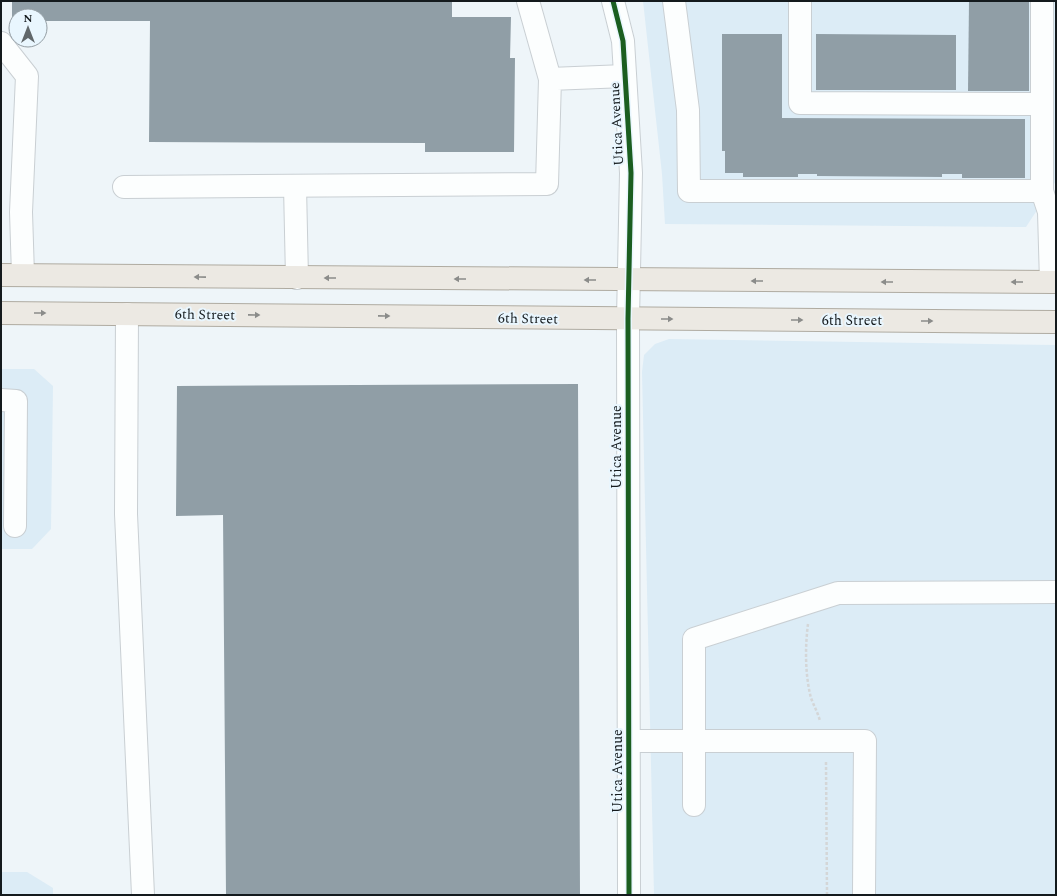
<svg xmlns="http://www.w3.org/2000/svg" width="1057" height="896" viewBox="0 0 1057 896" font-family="Spectral,serif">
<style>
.built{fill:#dcecf6}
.building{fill:#909ea6}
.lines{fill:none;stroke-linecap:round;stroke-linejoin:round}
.minor-casing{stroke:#c9cfd3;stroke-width:24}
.major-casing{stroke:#afaba1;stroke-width:24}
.path{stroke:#d4d6d7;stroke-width:2.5;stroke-dasharray:3 2;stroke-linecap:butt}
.minor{stroke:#fcfefe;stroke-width:22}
.major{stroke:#ece9e3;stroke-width:22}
.cycleway-casing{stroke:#e9f6fe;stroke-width:8}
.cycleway{stroke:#1b5e20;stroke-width:5}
.oneway{fill:#8b8c8a}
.labels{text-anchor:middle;stroke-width:4;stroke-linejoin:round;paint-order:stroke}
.street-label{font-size:14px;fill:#141a1d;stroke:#e9f6fe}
</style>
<rect width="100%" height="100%" fill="#eef5f9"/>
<g class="built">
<path d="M 643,1 L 1056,1 L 1056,181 L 1026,227 L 665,224 L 662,174 Z"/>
<path d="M 669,339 L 1056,345 L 1056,895 L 654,895 L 642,372 L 644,355 L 655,344 Z"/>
<path d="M 1,369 L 34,369 L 53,386 L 51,529 L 32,549 L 1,549 Z"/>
<path d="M 1,872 L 27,872 L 53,888 L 53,895 L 1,895 Z"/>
</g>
<g class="building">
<path d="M 12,1 L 452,1 L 452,17 L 511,17 L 510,58 L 515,58 L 514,152 L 425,152 L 425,143 L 149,142 L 150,21 L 40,21 L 40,16 L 16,16 L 16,21 L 12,21 Z"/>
<path d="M 969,1 L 1029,1 L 1029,91 L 968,91 Z"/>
<path d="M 722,34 L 782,34 L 782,118 L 1025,119 L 1025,178 L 962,178 L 962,174 L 942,174 L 942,177 L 817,176 L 817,174 L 798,174 L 798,177 L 743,177 L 743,173 L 725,173 L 725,151 L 722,151 Z"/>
<path d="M 816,34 L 956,35 L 956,90 L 816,90 Z"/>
<path d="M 578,384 L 580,895 L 226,895 L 223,515 L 176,516 L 177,386 Z"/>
</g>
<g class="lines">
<g class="minor-casing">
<g id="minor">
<path d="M 528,1 L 550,79"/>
<path d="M 613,1 L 623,41 L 631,173 L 628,319 L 629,895"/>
<path d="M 674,1 L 688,110 L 689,191 L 1042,191 L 1049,212 L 1051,282"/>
<path d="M 800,1 L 800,103 L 1041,104"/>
<path d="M 1042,1 L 1042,191"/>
<path d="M 1,43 L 27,76 L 21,212 L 23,275"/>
<path d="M 295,186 L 297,278"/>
<path d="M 124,187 L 547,184 L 550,79 L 625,76"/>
<path d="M 127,314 L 126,514 L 143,895"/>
<path d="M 1,400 L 16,401 L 15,526"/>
<path d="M 629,741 L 865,741 L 864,895"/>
<path d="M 694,805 L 694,639 L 838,593 L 1056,592"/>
</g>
</g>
<g class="major-casing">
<g id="major">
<path d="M 1,275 L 1056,282"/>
<path d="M 1,313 L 1056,322"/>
</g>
</g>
<g class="path">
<path d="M 808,624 C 805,647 805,675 811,698 C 814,706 818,713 820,721"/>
<path d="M 826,762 L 827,895"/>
</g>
<use href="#minor" class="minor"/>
<use href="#major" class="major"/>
<g class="cycleway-casing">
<path id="cycleway" d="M 613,1 L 623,41 L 631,173 L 628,319 L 629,895"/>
</g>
<use href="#cycleway" class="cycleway"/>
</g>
<defs><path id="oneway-solid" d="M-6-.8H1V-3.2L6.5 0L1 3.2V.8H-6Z"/></defs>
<g class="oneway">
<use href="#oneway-solid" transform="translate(200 277) rotate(-179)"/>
<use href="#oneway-solid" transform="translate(330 278) rotate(-180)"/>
<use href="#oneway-solid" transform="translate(460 279) rotate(-180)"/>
<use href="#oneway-solid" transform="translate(590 280) rotate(-180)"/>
<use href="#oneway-solid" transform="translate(757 281) rotate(-180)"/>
<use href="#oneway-solid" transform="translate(887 282) rotate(-180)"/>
<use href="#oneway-solid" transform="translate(1017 282) rotate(-180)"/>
<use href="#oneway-solid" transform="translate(40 313)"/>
<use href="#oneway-solid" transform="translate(254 315) rotate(1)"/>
<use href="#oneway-solid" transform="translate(384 316) rotate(1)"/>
<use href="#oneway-solid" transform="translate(667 319)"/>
<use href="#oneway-solid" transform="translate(797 320)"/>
<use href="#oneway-solid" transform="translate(927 321)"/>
</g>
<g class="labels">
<g class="street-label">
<text transform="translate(616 124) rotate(-93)" y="5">Utica Avenue</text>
<text transform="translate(205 314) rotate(1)" y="5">6th Street</text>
<text transform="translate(528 318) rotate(1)" y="5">6th Street</text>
<text x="852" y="325">6th Street</text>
<text transform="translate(616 447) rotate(-90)" y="5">Utica Avenue</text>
<text transform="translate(617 771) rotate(-90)" y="5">Utica Avenue</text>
</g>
</g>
<rect width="1057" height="896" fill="none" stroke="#141a1d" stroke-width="4"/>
<g transform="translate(28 28)"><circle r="19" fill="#e9f6fe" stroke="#949ea4"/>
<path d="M0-3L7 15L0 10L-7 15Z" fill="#60676a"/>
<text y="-6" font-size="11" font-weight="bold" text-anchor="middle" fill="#141a1d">N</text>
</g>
</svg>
